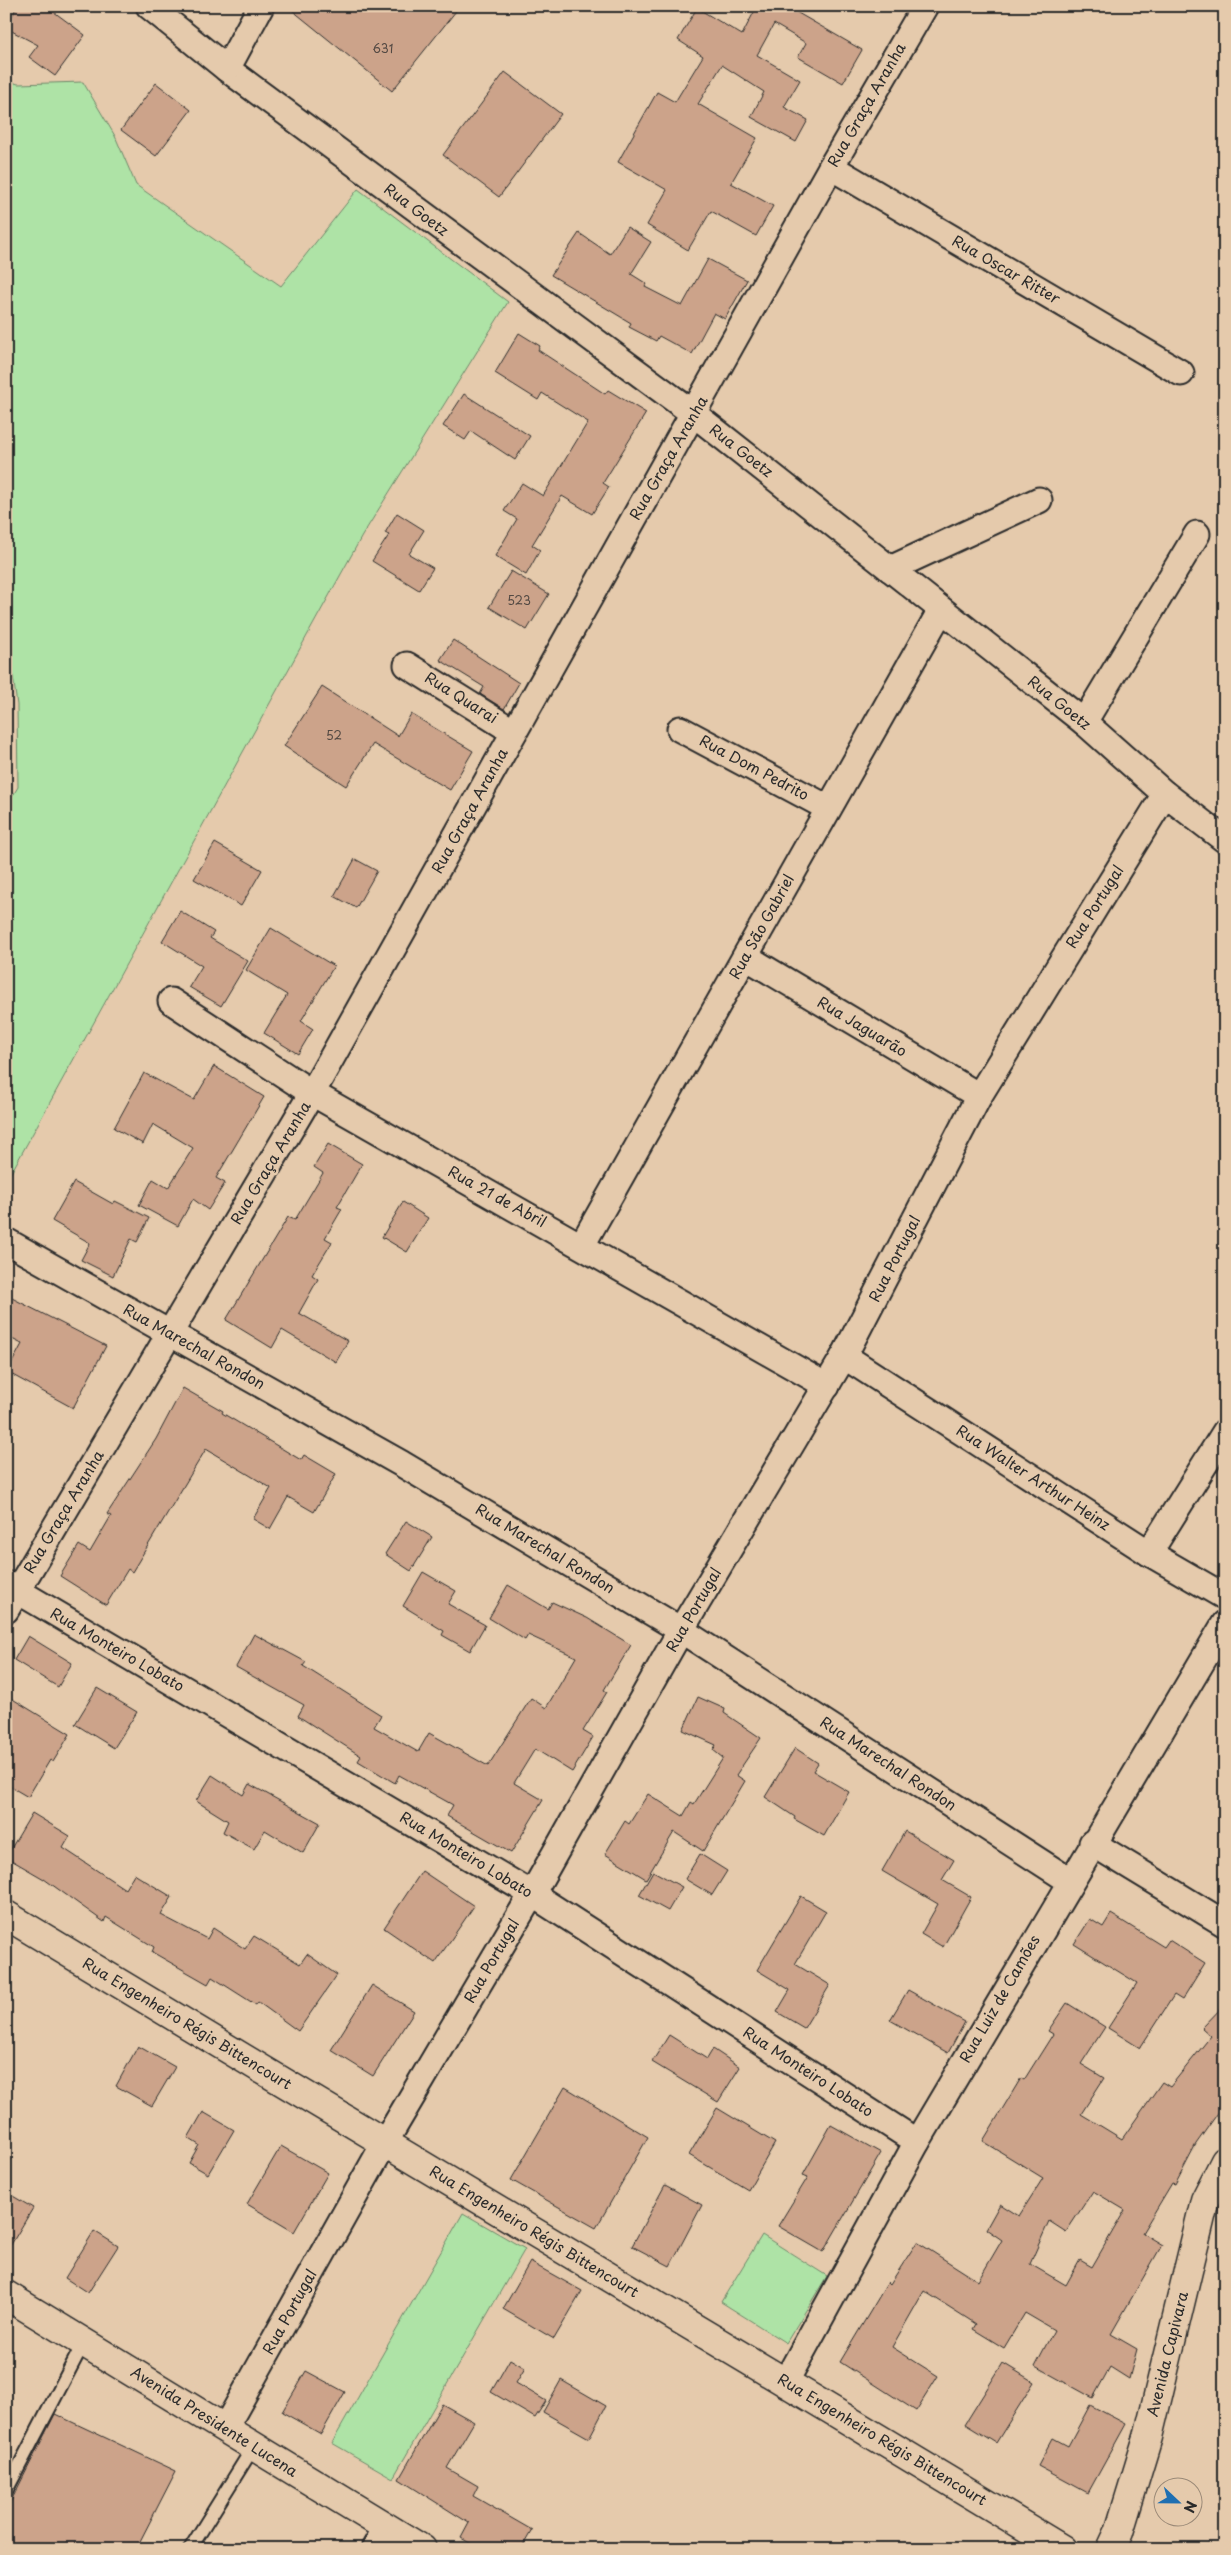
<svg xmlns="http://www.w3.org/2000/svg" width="1231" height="2555" viewBox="0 0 1231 2555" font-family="'Playpen Sans',sans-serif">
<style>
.green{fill:#aee3a6;stroke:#6c8768}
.building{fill:#cca38a;stroke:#2b2b2b;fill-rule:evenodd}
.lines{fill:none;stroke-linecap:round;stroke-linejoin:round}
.service-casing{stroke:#2b2b2b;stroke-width:16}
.minor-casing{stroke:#2b2b2b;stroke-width:29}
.tertiary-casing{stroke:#2b2b2b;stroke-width:31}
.secondary-casing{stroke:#2b2b2b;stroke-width:31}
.service{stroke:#e5caac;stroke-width:12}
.minor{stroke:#e5caac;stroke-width:25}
.tertiary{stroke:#e5caac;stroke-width:28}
.secondary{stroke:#e5caac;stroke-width:28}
.labels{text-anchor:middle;stroke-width:5;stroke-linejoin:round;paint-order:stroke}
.number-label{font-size:12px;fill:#534943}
.street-label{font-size:15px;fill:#2b2b2b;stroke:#e5caac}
</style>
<rect width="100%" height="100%" fill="#e5caac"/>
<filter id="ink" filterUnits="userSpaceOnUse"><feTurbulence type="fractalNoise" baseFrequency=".02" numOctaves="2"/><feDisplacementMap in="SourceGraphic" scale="10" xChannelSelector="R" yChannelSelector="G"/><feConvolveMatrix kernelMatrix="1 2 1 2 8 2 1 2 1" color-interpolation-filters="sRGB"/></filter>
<g filter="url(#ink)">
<g class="green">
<path d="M 6,80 L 18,84 L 83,82 L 115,136 L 136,185 L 281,286 L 358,189 L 508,302 L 362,536 L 6,1182 L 6,807 L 18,787 L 17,705 L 6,625 Z"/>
<path d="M 463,2213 L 525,2249 L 393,2478 L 332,2443 Z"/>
<path d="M 762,2235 L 827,2276 L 786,2343 L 721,2302 Z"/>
</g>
<g class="building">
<path d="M 17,6 L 46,6 L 85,35 L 55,76 L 29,57 L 38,45 L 6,28 Z"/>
<path d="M 287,6 L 460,6 L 392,91 Z"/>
<path d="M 743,6 L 784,6 L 782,9 L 789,13 L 791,9 L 862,50 L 843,83 L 798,57 L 806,43 L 774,24 L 757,55 L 800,80 L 784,107 L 808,120 L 796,142 L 751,117 L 764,92 L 722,65 L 698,104 L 757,138 L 731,183 L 773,206 L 756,236 L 711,211 L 688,250 L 647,225 L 667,190 L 618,162 L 657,92 L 675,102 L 703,56 L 678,40 L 697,8 L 742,35 L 754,12 Z"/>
<path d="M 505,72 L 561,114 L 499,197 L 443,155 Z"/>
<path d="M 156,83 L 191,110 L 156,156 L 121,130 Z"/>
<path d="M 627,227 L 651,242 L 631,274 L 647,284 L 645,287 L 682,306 L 708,259 L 747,280 L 725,319 L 714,313 L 692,354 L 659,336 L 656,341 L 629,327 L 631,323 L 551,275 L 579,233 L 610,254 Z"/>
<path d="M 519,333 L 540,346 L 538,350 L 605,394 L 608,390 L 646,413 L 603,483 L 609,487 L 592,514 L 562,496 L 532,545 L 540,550 L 526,575 L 495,556 L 517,519 L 504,511 L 522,483 L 543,496 L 588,422 L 542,393 L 538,400 L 495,373 Z"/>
<path d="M 464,394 L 530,436 L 515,460 L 471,431 L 465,440 L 443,426 Z"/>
<path d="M 397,513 L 424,530 L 409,554 L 433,568 L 419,590 L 372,561 L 389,535 L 385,533 Z"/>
<path d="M 511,571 L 549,594 L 527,630 L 489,607 Z"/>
<path d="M 453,640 L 519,683 L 504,709 L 480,694 L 484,687 L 440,660 Z"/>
<path d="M 322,687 L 398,736 L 411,714 L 473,751 L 450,790 L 373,744 L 346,786 L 284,746 Z"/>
<path d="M 215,843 L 262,870 L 241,906 L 194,879 Z"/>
<path d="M 355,859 L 377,871 L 356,908 L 334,896 Z"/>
<path d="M 180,911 L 214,932 L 210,938 L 248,961 L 221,1006 L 189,987 L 202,966 L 162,941 Z"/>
<path d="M 271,928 L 334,966 L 301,1021 L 313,1029 L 298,1054 L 264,1033 L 287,995 L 246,970 Z"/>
<path d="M 214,1066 L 264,1097 L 216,1178 L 225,1183 L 208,1210 L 193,1199 L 178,1226 L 139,1205 L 153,1179 L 168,1188 L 193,1148 L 153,1124 L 143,1144 L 114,1128 L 144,1073 L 194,1100 Z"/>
<path d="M 328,1144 L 362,1164 L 337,1207 L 342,1209 L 325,1238 L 332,1242 L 312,1275 L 318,1279 L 299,1313 L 348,1341 L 336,1362 L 282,1330 L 272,1348 L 226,1320 L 288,1217 L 295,1220 L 323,1173 L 314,1167 Z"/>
<path d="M 74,1182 L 113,1204 L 115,1201 L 149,1218 L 137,1242 L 131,1239 L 113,1276 L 81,1260 L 90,1243 L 52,1221 Z"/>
<path d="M 403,1202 L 428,1218 L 407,1252 L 382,1237 Z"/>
<path d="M 6,1295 L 106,1346 L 73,1408 L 7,1372 L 22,1344 L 6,1336 Z"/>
<path d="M 183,1388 L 223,1411 L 222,1413 L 301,1460 L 304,1455 L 336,1474 L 314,1512 L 288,1497 L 270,1529 L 253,1519 L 271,1488 L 206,1449 L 132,1572 L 128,1569 L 106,1605 L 60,1576 L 79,1545 L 90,1552 L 111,1516 L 107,1514 L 156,1439 Z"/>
<path d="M 406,1521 L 432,1537 L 411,1571 L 385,1554 Z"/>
<path d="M 423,1572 L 456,1591 L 448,1604 L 485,1625 L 470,1651 L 442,1635 L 444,1631 L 403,1606 Z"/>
<path d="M 508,1585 L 548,1609 L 552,1602 L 587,1618 L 631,1645 L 604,1690 L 607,1692 L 583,1731 L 593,1737 L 572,1772 L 535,1749 L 514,1783 L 543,1800 L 511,1853 L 447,1816 L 453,1805 L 399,1775 L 395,1783 L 358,1761 L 361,1756 L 298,1716 L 304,1705 L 236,1667 L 254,1634 L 306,1662 L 303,1666 L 381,1715 L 374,1727 L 418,1752 L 429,1733 L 488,1766 L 531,1698 L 546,1708 L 576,1657 L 528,1635 L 525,1640 L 489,1618 Z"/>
<path d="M 28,1636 L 72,1663 L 58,1687 L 14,1660 Z"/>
<path d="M 97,1688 L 137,1712 L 114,1748 L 75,1724 Z"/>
<path d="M 6,1695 L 70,1734 L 53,1762 L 50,1760 L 28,1797 L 6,1784 Z"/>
<path d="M 698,1697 L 725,1709 L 724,1713 L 761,1738 L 736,1775 L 745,1781 L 703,1851 L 674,1832 L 646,1879 L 605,1854 L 625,1821 L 629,1824 L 648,1794 L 683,1816 L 691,1802 L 694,1804 L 723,1758 L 713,1750 L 716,1745 L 683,1730 Z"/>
<path d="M 795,1748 L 818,1763 L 813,1771 L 849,1792 L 824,1836 L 794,1819 L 795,1817 L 765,1797 Z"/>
<path d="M 212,1775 L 243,1795 L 249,1784 L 320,1823 L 303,1853 L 265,1830 L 254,1849 L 223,1832 L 228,1821 L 196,1801 Z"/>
<path d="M 32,1813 L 70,1836 L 63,1848 L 125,1889 L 134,1874 L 172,1897 L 161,1915 L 207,1939 L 213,1928 L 245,1949 L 254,1936 L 300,1964 L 307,1954 L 337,1975 L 298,2031 L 258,2002 L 256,2005 L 212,1977 L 208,1984 L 152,1952 L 154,1947 L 106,1917 L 104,1922 L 44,1879 L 6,1857 Z"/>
<path d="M 905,1831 L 954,1860 L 942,1880 L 971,1897 L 943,1947 L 921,1934 L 938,1904 L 882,1871 Z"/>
<path d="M 700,1854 L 727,1871 L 712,1895 L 685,1879 Z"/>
<path d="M 422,1871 L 474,1906 L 435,1963 L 384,1928 Z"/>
<path d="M 653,1871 L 682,1887 L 668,1911 L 639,1895 Z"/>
<path d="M 801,1896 L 826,1911 L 795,1964 L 830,1985 L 804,2028 L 777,2012 L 790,1990 L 757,1970 Z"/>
<path d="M 1111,1914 L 1164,1947 L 1169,1940 L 1205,1963 L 1182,2000 L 1174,1995 L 1140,2048 L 1108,2028 L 1137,1983 L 1074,1944 L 1090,1919 L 1103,1927 Z"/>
<path d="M 372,1985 L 414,2011 L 373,2076 L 331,2050 Z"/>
<path d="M 908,1990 L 965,2022 L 948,2053 L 890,2020 Z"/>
<path d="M 1067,2003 L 1105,2027 L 1081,2064 L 1104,2078 L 1081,2114 L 1122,2139 L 1162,2082 L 1170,2087 L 1211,2036 L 1202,2028 L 1225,2004 L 1225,2103 L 1196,2144 L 1175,2184 L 1172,2183 L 1142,2233 L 1162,2245 L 1111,2334 L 1137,2349 L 1129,2379 L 1110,2367 L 1093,2398 L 1035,2366 L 1054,2330 L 1025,2313 L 1004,2348 L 973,2329 L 976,2324 L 924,2291 L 892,2347 L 938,2376 L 916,2411 L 840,2362 L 888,2282 L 890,2284 L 917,2242 L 978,2281 L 1002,2240 L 986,2229 L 1000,2204 L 1019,2216 L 1043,2178 L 983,2141 L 1021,2078 L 1024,2080 L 1053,2034 L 1048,2031 ZM 1093,2191 L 1125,2210 L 1092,2267 L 1080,2260 L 1066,2285 L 1030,2264 L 1049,2221 L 1066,2232 Z"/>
<path d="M 669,2035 L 707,2059 L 713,2049 L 740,2067 L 718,2102 L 652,2062 Z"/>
<path d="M 138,2046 L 175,2067 L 152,2106 L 116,2086 Z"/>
<path d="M 565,2087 L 648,2137 L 596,2228 L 511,2180 Z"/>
<path d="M 717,2108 L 775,2143 L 748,2190 L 689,2155 Z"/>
<path d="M 203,2112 L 234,2130 L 208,2174 L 189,2163 L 199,2145 L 188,2138 Z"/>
<path d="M 831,2125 L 881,2153 L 823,2252 L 778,2226 L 808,2177 L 803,2175 Z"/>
<path d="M 281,2146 L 328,2173 L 294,2232 L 247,2204 Z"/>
<path d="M 665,2185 L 702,2205 L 670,2266 L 632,2246 Z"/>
<path d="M 6,2192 L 33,2208 L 6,2253 Z"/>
<path d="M 94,2231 L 118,2246 L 88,2293 L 65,2278 Z"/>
<path d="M 530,2262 L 582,2291 L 554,2339 L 503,2309 Z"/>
<path d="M 510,2359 L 525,2368 L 516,2383 L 546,2401 L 535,2418 L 491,2392 Z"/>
<path d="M 1003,2363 L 1034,2382 L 996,2443 L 965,2424 Z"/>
<path d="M 306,2371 L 345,2392 L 321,2434 L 282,2412 Z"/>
<path d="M 561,2380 L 606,2406 L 589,2438 L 543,2412 Z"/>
<path d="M 442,2404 L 474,2422 L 447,2468 L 478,2486 L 473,2496 L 532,2530 L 521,2549 L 480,2549 L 461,2538 L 469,2523 L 399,2479 Z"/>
<path d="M 1090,2405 L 1126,2424 L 1088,2493 L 1038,2466 L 1053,2438 L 1068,2446 Z"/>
<path d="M 55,2414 L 176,2471 L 136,2549 L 6,2549 L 6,2511 Z"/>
</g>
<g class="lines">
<g class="service-casing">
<g id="service">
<path d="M 6,2491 L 84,2342"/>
<path d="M 190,2549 L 254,2446"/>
</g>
</g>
<g class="minor-casing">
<g id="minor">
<path d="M 149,6 L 227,69 L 694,414 L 1084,722 L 1165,794 L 1225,840"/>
<path d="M 227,69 L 261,6"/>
<path d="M 831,167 L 1181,373"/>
<path d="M 890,569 L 1039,500"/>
<path d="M 407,665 L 514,732"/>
<path d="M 1084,722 L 1197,534"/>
<path d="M 680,729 L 828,808"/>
<path d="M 746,957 L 979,1096"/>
<path d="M 171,1001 L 312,1093 L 827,1386"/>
<path d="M 6,1241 L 402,1464 L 681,1630 L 1070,1881"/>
<path d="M 582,1245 L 941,610"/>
<path d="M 844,1356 L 1149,1553 L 1225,1597"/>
<path d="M 1149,1553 L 1225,1432"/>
<path d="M 6,1584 L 532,1894 L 917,2142"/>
<path d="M 6,1610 L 312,1093 L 831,167 L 925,6"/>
<path d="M 1092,1843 L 1225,1924"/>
<path d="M 786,2381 L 917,2142 L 1225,1623"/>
<path d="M 225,2428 L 384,2144 L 532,1894 L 681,1630 L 844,1356 L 979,1096 L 1165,794"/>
<path d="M 374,2549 L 386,2528"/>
</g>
</g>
<g class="tertiary-casing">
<path id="tertiary" d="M 6,1915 C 357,2128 711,2336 1062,2549"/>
</g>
<g class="secondary-casing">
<g id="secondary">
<path d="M 6,2295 L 422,2549"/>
<path d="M 1111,2549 L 1119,2532 L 1148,2437 L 1205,2200 L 1225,2161"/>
</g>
</g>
<use href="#service" class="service"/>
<use href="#minor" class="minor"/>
<use href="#tertiary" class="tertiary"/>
<use href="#secondary" class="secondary"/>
</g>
</g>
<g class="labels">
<g class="number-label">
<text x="383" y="53">631</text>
<text x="519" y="605">523</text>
<text x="334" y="740">52</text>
</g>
<g class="street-label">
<text transform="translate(867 105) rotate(-60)" y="5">Rua Graça Aranha</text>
<text transform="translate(416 210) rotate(37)" y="5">Rua Goetz</text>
<text transform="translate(1006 270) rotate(30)" y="5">Rua Oscar Ritter</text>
<text transform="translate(741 451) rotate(38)" y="5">Rua Goetz</text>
<text transform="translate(669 458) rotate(-60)" y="5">Rua Graça Aranha</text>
<text transform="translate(461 698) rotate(32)" y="5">Rua Quarai</text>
<text transform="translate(1059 703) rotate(39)" y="5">Rua Goetz</text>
<text transform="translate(754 768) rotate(28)" y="5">Rua Dom Pedrito</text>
<text transform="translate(470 811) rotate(-61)" y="5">Rua Graça Aranha</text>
<text transform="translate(1095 907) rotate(-58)" y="5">Rua Portugal</text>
<text transform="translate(762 927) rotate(-61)" y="5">Rua São Gabriel</text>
<text transform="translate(862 1027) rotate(31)" y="5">Rua Jaguarão</text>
<text transform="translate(271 1163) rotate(-59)" y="5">Rua Graça Aranha</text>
<text transform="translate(497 1197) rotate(29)" y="5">Rua 21 de Abril</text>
<text transform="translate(895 1259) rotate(-63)" y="5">Rua Portugal</text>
<text transform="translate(194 1347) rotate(29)" y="5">Rua Marechal Rondon</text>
<text transform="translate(1033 1478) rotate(33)" y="5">Rua Walter Arthur Heinz</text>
<text transform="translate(64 1512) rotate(-59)" y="5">Rua Graça Aranha</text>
<text transform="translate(545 1549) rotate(31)" y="5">Rua Marechal Rondon</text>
<text transform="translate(694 1610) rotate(-60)" y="5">Rua Portugal</text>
<text transform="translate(117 1650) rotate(30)" y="5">Rua Monteiro Lobato</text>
<text transform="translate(888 1764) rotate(33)" y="5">Rua Marechal Rondon</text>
<text transform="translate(466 1855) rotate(31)" y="5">Rua Monteiro Lobato</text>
<text transform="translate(492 1961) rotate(-60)" y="5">Rua Portugal</text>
<text transform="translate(1000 1999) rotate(-60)" y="5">Rua Luiz de Camões</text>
<text transform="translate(187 2024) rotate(31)" y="5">Rua Engenheiro Régis Bittencourt</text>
<text transform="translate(808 2072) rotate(33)" y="5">Rua Monteiro Lobato</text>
<text transform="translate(534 2232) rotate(31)" y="5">Rua Engenheiro Régis Bittencourt</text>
<text transform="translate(290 2312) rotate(-61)" y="5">Rua Portugal</text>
<text transform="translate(1168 2354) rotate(-76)" y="5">Avenida Capivara</text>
<text transform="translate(214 2422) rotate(32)" y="5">Avenida Presidente Lucena</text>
<text transform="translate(882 2440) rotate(31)" y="5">Rua Engenheiro Régis Bittencourt</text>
</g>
</g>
<rect width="1231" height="2555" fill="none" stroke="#e5caac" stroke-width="25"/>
<rect x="12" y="12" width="1206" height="2530" fill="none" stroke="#2b2b2b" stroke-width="2" filter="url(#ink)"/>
<g transform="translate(1178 2502) rotate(112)"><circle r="24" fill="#e5caac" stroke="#9b8a78"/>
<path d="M0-4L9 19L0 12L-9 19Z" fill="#1f6fb2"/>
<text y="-8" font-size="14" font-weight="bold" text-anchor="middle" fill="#2b2b2b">N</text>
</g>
</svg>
